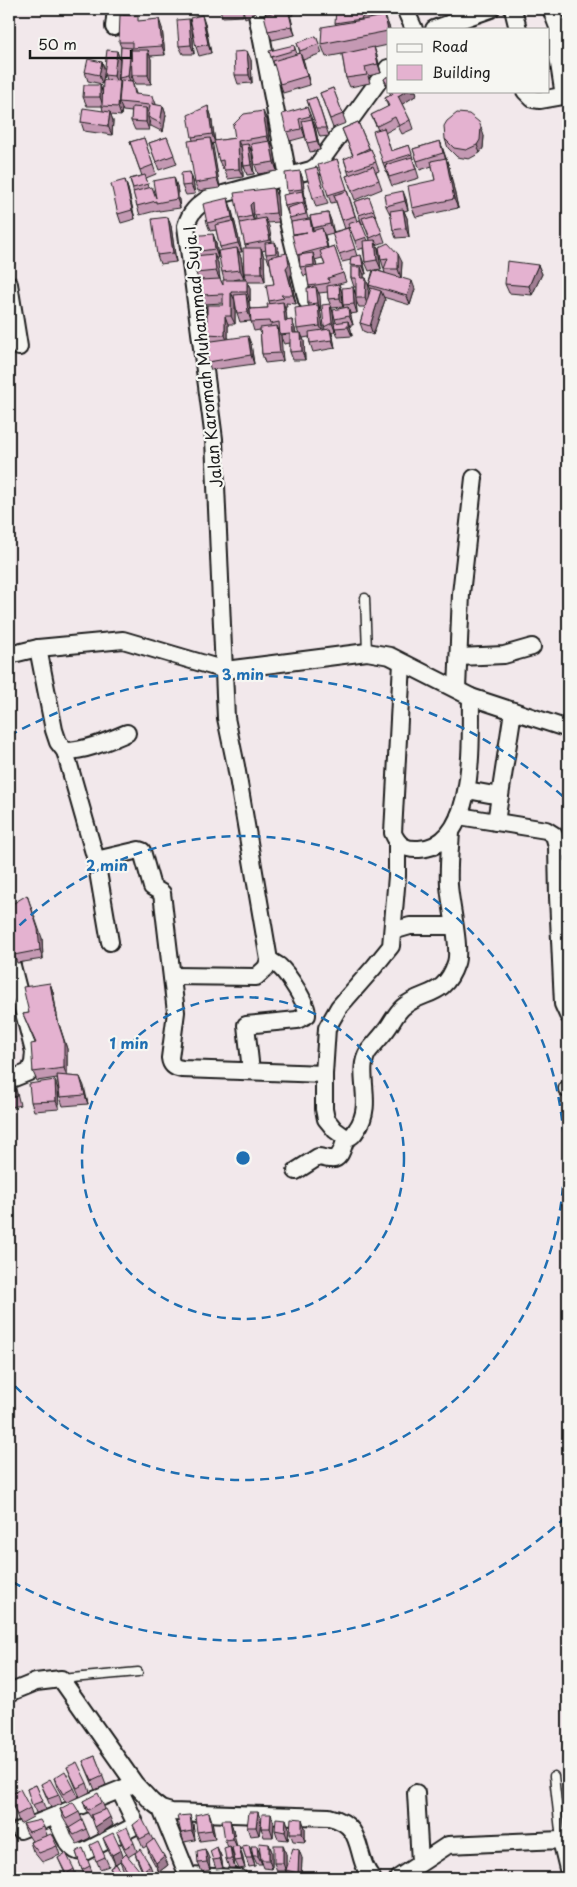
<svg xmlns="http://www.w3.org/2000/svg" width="577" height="1887" viewBox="0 0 577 1887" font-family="'Playpen Sans',sans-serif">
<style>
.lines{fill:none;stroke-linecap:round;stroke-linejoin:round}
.service-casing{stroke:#1c1c1c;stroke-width:11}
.minor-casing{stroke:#1c1c1c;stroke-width:20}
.service{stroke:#f6f6f2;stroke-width:8}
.minor{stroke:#f6f6f2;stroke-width:16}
.wall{fill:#c499b3;stroke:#1c1c1c;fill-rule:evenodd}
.shaded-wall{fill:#a07d92;stroke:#1c1c1c}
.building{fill:#e4b2d0;stroke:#1c1c1c}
.ring{fill:none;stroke:#1f6fb2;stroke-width:2.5;stroke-dasharray:9 6}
.labels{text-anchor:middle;stroke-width:4.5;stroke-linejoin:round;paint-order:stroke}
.street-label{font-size:16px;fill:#1c1c1c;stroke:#f6f6f2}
.centre{fill:#1f6fb2;stroke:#f6f6f2;stroke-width:2.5}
.ring-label{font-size:15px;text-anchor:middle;font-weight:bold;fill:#1f6fb2;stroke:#f6f6f2;stroke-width:4.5;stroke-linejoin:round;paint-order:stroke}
</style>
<rect width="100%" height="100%" fill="#f2e8eb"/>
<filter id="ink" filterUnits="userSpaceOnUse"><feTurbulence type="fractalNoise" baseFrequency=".02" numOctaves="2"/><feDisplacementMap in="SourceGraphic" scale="10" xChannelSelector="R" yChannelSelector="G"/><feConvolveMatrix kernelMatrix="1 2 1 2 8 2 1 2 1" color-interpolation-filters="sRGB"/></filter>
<g filter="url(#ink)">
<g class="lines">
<g class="service-casing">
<g id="service">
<path d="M 365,598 L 367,652"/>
<path d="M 61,1679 L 138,1672"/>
<path d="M 554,1776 L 561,1840"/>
</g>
</g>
<g class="minor-casing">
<g id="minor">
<path d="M 256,9 L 288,176 L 284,205 L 307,301"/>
<path d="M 405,9 L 414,29"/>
<path d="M 513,9 L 518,29"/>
<path d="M 551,9 L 558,27 L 558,57 L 564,96"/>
<path d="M 114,27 L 116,9"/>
<path d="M 434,29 L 491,9"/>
<path d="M 525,91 L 533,99 L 540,100 L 568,95"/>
<path d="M 9,284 L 19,347"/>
<path d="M 38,648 L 54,730 L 58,742 L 65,751 C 85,751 108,741 127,733"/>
<path d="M 9,655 L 38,648 L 123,640 L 225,670 L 367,652 L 390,656 L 471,697 L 568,729"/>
<path d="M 459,657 L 504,655 L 532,647"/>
<path d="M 402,663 L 393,833 C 398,845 405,850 419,849 C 478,846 470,738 471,697"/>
<path d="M 457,689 L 461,594 L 474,478"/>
<path d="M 65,751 L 96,860 L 110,942"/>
<path d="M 467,790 L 500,796"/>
<path d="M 459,816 L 546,830 L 554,835 L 557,846 L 558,897 L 563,1004 L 568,1015"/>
<path d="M 496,822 L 513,711"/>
<path d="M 397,841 L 397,876 L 391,946 L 374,967 L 339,1007 L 327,1028 L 324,1074 L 324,1109 L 326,1119 L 335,1130 L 346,1138 C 352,1137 354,1134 357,1129 C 375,1104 355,1073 368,1052 C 374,1044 381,1037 387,1029 C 393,1021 396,1013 403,1007 C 424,989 444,999 456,963 C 461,948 450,904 449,885 C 448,867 450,849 451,832"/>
<path d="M 96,860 L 139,850 L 142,851 L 152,887 L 162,893 L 176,1012 L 170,1058 C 171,1066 175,1068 182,1069 L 324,1074"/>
<path d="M 393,931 L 410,926 L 454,926"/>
<path d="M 9,954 L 34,1052 L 33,1063 L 29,1072 L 9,1080"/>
<path d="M 172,976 L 256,977 L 266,968 L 269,960 L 236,766 L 226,718 L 214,439 L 186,226 C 190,212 197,206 209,198 L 311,170 L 317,166 L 388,68"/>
<path d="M 251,1071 L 246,1025 L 297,1020 L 307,1015 C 308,1004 288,974 279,966 C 276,964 272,962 269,960"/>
<path d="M 567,1089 L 568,1089"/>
<path d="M 296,1171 L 318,1157 C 322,1157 326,1159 330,1159 C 341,1161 343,1146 346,1138"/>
<path d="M 9,1693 L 36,1682 L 61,1679 L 135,1784 L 152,1802 L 161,1809 L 171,1812 L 329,1817 C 367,1826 353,1856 372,1878"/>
<path d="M 416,1793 L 420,1862"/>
<path d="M 161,1809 L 188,1876"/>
<path d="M 55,1816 C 61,1828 68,1854 84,1852 L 133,1827 L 134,1820 L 120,1791"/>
<path d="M 20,1830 L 129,1786"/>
<path d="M 184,1878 L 188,1876 L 239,1878"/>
<path d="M 398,1878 L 448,1845 L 561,1840 L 568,1869"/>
</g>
</g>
<use href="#service" class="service"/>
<use href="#minor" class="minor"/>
</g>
<g class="wall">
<path d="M 220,9 L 254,9 L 255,13 L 245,18 L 243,10 L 243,16 L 222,17 Z"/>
<path d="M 264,9 L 291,9 L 293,15 L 290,16 L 295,35 L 272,40 L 268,31 L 266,15 Z"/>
<path d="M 300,9 L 311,9 L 312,11 L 302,14 Z"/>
<path d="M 379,9 L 371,18 L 385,16 L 390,29 L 388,29 L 388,45 L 374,48 L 377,56 L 381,73 L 368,76 L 370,83 L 350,87 L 346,78 L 342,54 L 326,57 L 321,44 L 336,25 L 335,23 Z"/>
<path d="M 189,19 L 192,28 L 194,54 L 183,54 L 179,46 Z"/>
<path d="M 140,21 L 162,28 L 165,55 L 150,56 L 151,59 L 151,84 L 135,84 L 132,76 L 132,81 L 136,94 L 156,104 L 156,105 L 163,106 L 166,115 L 163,132 L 151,126 L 149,121 L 149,130 L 135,130 L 131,121 L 132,112 L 123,111 L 122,109 L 121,116 L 111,115 L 113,121 L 112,135 L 84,131 L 81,122 L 103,111 L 102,106 L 87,106 L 83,97 L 100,85 L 102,92 L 106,80 L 104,73 L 102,84 L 88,81 L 85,72 L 102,62 L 105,70 L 117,51 L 120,60 L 118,81 L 120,81 L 121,84 L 119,78 L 121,47 L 119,42 Z"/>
<path d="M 205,24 L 211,53 L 199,56 L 196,47 Z"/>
<path d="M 316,36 L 322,53 L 303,60 L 310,85 L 283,93 L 275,65 L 274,66 L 271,57 L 294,45 L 297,54 L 300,53 L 297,43 Z"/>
<path d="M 251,60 L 252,83 L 238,84 L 235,75 Z"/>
<path d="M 388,76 L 388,90 L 384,79 Z"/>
<path d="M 333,88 L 346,123 L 333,128 L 320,93 Z"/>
<path d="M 389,91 L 416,91 L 417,95 L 402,104 L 410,120 L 413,129 L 402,134 L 398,126 L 385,133 L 391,151 L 409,145 L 419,178 L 392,186 L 383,163 L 378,130 L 371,115 L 388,107 L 385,98 L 391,95 Z"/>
<path d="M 316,97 L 329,136 L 320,137 L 307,100 Z"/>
<path d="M 208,106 L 211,115 L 215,141 L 235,138 L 267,120 L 270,141 L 274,149 L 277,171 L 258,174 L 255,165 L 251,148 L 250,148 L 252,153 L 254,174 L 247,175 L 244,166 L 242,149 L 243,177 L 228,179 L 224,169 L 223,169 L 219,161 L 215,143 L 212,144 L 220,188 L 198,191 L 195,183 L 193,140 L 192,137 Z"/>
<path d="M 307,107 L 315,127 L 320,150 L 310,152 L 307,143 L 303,127 L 302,128 L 305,137 L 290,141 L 287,132 Z"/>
<path d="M 358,122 L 370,150 L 371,149 L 379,171 L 376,172 L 382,189 L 355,200 L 346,176 L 349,175 L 344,159 L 353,156 L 342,129 Z"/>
<path d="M 484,136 L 483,148 L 480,153 L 469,159 L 457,157 L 448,148 L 445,139 Z"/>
<path d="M 167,137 L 177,164 L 159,170 L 149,143 Z"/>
<path d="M 144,138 L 156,174 L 146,178 L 149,187 L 155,198 L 177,186 L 180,208 L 159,211 L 159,210 L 140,215 L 137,206 L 130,179 L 142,176 L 130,142 Z"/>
<path d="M 440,141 L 449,167 L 458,208 L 416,217 L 412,208 L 435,180 L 432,166 L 420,170 L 413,149 Z"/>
<path d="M 337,159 L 357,221 L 360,220 L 368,241 L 370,240 L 364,223 L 362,224 L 354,202 L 369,197 L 385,242 L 376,245 L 378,248 L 381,269 L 375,270 L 385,273 L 381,259 L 379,247 L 402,262 L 401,278 L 415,289 L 410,305 L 383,297 L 385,300 L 373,335 L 363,331 L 360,323 L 365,307 L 359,307 L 356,301 L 357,313 L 350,314 L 353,325 L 350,325 L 351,330 L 352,336 L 338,337 L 335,328 L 336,322 L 335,319 L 344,308 L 343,305 L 353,287 L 356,295 L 356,287 L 354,287 L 351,278 L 351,260 L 342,262 L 333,233 L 325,235 L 328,248 L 334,246 L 346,282 L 339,284 L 342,293 L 343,307 L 332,308 L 328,299 L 328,292 L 319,293 L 321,312 L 320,312 L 323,330 L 325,329 L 324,327 L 330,304 L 333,312 L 335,331 L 332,333 L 333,337 L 335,348 L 313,352 L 310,343 L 309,337 L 303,338 L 304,341 L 305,360 L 293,360 L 290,352 L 290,343 L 284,344 L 280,335 L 280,331 L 279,331 L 283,361 L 265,363 L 262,354 L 260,330 L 254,331 L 251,321 L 240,322 L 237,313 L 235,301 L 235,324 L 228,324 L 228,338 L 251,344 L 254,364 L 211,370 L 208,362 L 210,341 L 207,334 L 223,305 L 223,303 L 204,304 L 201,295 L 200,282 L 199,282 L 196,273 L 194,256 L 193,252 L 213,234 L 216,243 L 218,258 L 216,258 L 218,263 L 220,279 L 223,285 L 224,280 L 222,272 L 221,250 L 216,230 L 210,231 L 207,223 L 231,207 L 242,252 L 239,252 L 241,257 L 244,278 L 233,280 L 246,280 L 244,273 L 246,248 L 241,225 L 239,219 L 277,196 L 279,222 L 267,223 L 272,242 L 279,251 L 279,255 L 290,262 L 292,273 L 290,277 L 296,304 L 286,303 L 287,307 L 285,307 L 286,311 L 287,321 L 292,320 L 295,329 L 296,333 L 299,333 L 297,329 L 309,306 L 308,304 L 309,287 L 307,275 L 304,276 L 300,267 L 291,222 L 285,206 L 289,194 L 287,191 L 300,171 L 303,180 L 305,198 L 304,198 L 307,211 L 306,211 L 308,219 L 310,219 L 313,230 L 310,216 L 328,213 L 331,221 L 333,232 L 348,228 L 357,256 L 364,264 L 366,274 L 364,274 L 364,278 L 366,278 L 369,287 L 368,297 L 371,290 L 369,285 L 373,270 L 369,271 L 365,262 L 363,248 L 358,250 L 350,227 L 345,229 L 336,202 L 331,203 L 328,195 ZM 254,212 L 256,219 L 254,220 L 253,213 ZM 266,250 L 266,254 L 269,263 L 270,263 L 274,284 L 269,301 L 270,304 L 268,308 L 250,309 L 249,301 L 250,301 L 250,289 L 248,282 L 265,282 L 264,257 L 262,251 ZM 322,258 L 325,265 L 317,267 L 315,260 Z"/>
<path d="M 317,167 L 328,204 L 316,207 L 313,198 Z"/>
<path d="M 190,172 L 193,181 L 195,194 L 186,195 L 182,186 Z"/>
<path d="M 125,180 L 128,189 L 135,219 L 121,223 L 118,214 Z"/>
<path d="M 406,199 L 408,210 L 404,211 L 407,218 L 409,237 L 396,238 L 393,230 L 391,214 L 390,214 L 386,206 Z"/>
<path d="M 171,226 L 176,262 L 160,264 L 157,255 Z"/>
<path d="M 538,265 L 542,274 L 532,295 L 509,293 L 505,284 Z"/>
<path d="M 42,938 L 43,959 L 17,963 L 9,941 Z"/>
<path d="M 50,983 L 53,992 L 58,1021 L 67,1049 L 67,1076 L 80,1077 L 88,1104 L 63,1106 L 60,1097 L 57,1078 L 37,1081 L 33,1072 L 35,1043 L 23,1014 L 29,1013 Z"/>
<path d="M 9,1024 L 11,1031 L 14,1065 L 9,1067 Z"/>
<path d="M 9,1077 L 15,1085 L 20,1105 L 9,1108 Z"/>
<path d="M 58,1089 L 59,1109 L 34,1111 L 31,1102 Z"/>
<path d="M 95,1756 L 106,1785 L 95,1790 L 83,1761 Z"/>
<path d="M 67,1767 L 87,1783 L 90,1792 L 80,1797 Z"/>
<path d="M 54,1778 L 74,1788 L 78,1797 L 66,1803 L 57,1787 Z"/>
<path d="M 41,1784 L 59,1795 L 62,1804 L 51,1808 Z"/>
<path d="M 36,1785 L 46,1810 L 36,1813 L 27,1789 Z"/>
<path d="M 9,1796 L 30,1808 L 33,1817 L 20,1824 Z"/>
<path d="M 83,1801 L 102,1802 L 105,1809 L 113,1825 L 99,1835 L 92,1818 L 91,1818 L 86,1810 Z"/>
<path d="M 60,1809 L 79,1812 L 90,1838 L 77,1844 L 72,1836 L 69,1828 L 63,1818 Z"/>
<path d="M 9,1812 L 14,1825 L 9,1827 Z"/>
<path d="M 230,1820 L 233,1829 L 236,1846 L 239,1846 L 242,1854 L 245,1868 L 239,1869 L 235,1861 L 232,1848 L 230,1848 L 233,1855 L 235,1868 L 229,1868 L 226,1859 L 228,1847 L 225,1840 Z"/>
<path d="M 212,1821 L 215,1839 L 200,1841 L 197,1832 Z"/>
<path d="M 261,1821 L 259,1835 L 250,1836 L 247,1827 Z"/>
<path d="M 274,1823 L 273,1837 L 264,1837 L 261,1828 Z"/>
<path d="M 23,1824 L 44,1827 L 47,1835 L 57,1846 L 60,1855 L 42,1862 L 33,1851 L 30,1842 L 32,1841 L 26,1832 Z"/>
<path d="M 193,1824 L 195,1840 L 184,1842 L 181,1833 Z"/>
<path d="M 133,1825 L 150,1834 L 153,1840 L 164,1856 L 168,1865 L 159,1872 L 149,1854 L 147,1846 L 143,1848 Z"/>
<path d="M 289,1828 L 288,1840 L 278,1839 L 275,1830 Z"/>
<path d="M 305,1828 L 305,1842 L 293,1841 L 290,1833 Z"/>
<path d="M 117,1832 L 134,1843 L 137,1851 L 153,1873 L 147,1878 L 145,1878 L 138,1862 L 135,1853 L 136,1852 L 128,1857 L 120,1840 Z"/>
<path d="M 103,1838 L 123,1857 L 143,1878 L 130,1878 L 123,1869 L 120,1861 L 116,1864 L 125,1878 L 114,1878 L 110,1868 L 115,1864 L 106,1846 Z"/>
<path d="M 269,1844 L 272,1852 L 272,1869 L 264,1868 L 261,1860 Z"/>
<path d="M 90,1845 L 105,1857 L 109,1866 L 100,1869 Z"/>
<path d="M 242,1846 L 252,1854 L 255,1866 L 249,1867 Z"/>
<path d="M 257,1846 L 260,1854 L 262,1864 L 257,1864 L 253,1856 Z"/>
<path d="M 217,1847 L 221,1856 L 223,1868 L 216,1869 L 213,1860 Z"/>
<path d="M 76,1852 L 90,1866 L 93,1875 L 87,1878 L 85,1878 Z"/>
<path d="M 286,1854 L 286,1868 L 302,1858 L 301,1878 L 289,1878 L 286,1871 L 277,1871 L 274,1863 Z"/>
<path d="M 58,1858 L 74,1869 L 77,1878 L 67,1878 Z"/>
<path d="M 209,1858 L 210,1870 L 202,1872 L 198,1863 Z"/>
</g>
<g class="shaded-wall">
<path d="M 288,9 L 291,18 L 295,35 L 292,26 Z"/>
<path d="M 369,9 L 379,9 L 364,27 L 361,19 Z"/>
<path d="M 202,15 L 205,24 L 211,53 L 208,44 Z"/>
<path d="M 385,16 L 390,29 L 388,29 L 388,31 Z"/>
<path d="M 159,19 L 162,28 L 165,55 L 162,46 Z"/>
<path d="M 189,19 L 192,28 L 194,54 L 191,45 Z"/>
<path d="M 374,47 L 377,56 L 381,73 L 378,64 Z"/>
<path d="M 131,48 L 134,56 L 131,84 L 128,76 Z"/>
<path d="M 148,50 L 151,59 L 151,84 L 148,75 Z"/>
<path d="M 117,51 L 120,60 L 118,85 L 114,76 Z"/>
<path d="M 247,51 L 251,60 L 252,83 L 249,75 Z"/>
<path d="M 300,53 L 304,62 L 310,85 L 307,76 Z"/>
<path d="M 102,62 L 105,71 L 102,84 L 99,75 Z"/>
<path d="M 120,81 L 123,90 L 119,102 L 122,109 L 121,116 L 118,107 Z"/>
<path d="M 100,85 L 103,94 L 103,106 L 100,97 Z"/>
<path d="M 406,91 L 416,91 L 417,95 L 401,105 L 398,96 Z"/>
<path d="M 153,96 L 156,104 L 155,113 L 152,104 Z"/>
<path d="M 163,106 L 166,115 L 163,132 L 160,123 Z"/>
<path d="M 208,106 L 211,115 L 215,143 L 212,134 Z"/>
<path d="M 146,108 L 150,116 L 148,117 L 149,121 L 149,130 L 146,122 Z"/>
<path d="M 263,111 L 267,120 L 270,145 L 267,136 Z"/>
<path d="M 110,112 L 113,121 L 112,135 L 108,126 Z"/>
<path d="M 312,119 L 315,127 L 320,150 L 317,141 Z"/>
<path d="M 481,127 L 484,136 L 483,148 L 480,153 L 477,145 Z"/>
<path d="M 210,138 L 213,146 L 220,188 L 217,179 Z"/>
<path d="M 238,141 L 242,149 L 243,177 L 239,169 Z"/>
<path d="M 270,141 L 274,149 L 277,171 L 274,162 Z"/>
<path d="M 440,141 L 449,167 L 458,208 L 454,199 L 446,160 Z"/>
<path d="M 248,144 L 252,153 L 254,174 L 251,165 Z"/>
<path d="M 300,171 L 303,180 L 305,198 L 302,189 Z"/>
<path d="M 190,172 L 193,181 L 195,194 L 191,185 Z"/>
<path d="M 174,177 L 177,186 L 180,208 L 177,199 Z"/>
<path d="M 125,180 L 128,189 L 135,219 L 132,210 Z"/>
<path d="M 273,188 L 277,196 L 279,222 L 276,213 Z"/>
<path d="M 302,191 L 305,200 L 307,211 L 304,202 Z"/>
<path d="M 403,191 L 406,199 L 408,210 L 405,201 Z"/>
<path d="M 228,198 L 231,207 L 242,252 L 238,243 Z"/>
<path d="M 253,202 L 256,210 L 253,213 L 255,225 L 252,216 L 250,205 Z"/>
<path d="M 403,209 L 407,218 L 409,237 L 406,228 Z"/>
<path d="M 328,213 L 331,221 L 334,233 L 330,224 Z"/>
<path d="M 168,217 L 171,226 L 176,262 L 173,253 Z"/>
<path d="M 265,218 L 269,226 L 273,248 L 270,240 Z"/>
<path d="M 322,228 L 325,237 L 330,256 L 327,247 Z"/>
<path d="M 213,234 L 216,243 L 218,258 L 215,249 Z"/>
<path d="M 375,240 L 378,248 L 381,269 L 377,260 Z"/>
<path d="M 275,242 L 279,251 L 280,262 L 276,253 Z"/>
<path d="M 237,248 L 241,257 L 244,278 L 240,270 Z"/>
<path d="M 261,248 L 264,257 L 265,282 L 262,273 Z"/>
<path d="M 287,253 L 290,262 L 292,273 L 290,277 L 296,304 L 293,295 L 286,268 Z"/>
<path d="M 313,253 L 316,262 L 318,274 L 314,265 Z"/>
<path d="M 214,254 L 218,263 L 220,280 L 216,271 Z"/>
<path d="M 398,254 L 402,262 L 401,278 L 398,269 Z"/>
<path d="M 361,255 L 364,264 L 366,274 L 363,266 Z"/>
<path d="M 538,265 L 542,274 L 532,295 L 529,286 Z"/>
<path d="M 361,267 L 364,275 L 364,287 L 361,278 Z"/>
<path d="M 366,278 L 369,287 L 368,307 L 365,298 Z"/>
<path d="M 247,280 L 250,289 L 250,301 L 247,292 Z"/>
<path d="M 412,281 L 415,289 L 410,305 L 407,296 Z"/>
<path d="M 339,284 L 342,293 L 343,307 L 340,298 Z"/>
<path d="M 316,287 L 320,296 L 321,312 L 318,303 Z"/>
<path d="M 353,287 L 356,296 L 356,298 L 357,313 L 354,304 Z"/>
<path d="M 381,291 L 385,300 L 373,335 L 370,326 Z"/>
<path d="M 231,292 L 235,301 L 235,324 L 231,316 Z"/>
<path d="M 246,294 L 249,303 L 251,321 L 248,312 Z"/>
<path d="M 283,302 L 286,311 L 288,330 L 285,321 Z"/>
<path d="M 330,304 L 333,312 L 335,331 L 332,323 Z"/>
<path d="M 318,305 L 321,314 L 324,335 L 320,326 Z"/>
<path d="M 348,307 L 351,316 L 353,325 L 349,316 Z"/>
<path d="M 225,316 L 228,324 L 228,343 L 225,335 Z"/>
<path d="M 292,320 L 295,329 L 296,341 L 293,333 Z"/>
<path d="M 348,321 L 351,330 L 352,336 L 348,327 Z"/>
<path d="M 277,326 L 281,335 L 283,361 L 280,353 Z"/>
<path d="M 330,329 L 333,337 L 335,348 L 332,340 Z"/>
<path d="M 301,333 L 304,341 L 305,360 L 302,351 Z"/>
<path d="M 248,336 L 251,344 L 254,364 L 251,355 Z"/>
<path d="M 27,895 L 42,938 L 43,959 L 40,950 Z"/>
<path d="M 50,983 L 53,992 L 58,1021 L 67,1049 L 67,1077 L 64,1068 Z"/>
<path d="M 9,1024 L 11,1031 L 14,1065 L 11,1057 Z"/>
<path d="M 80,1077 L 84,1086 L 88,1104 L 85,1095 Z"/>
<path d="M 55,1080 L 58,1089 L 59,1109 L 56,1101 Z"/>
<path d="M 209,1812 L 212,1821 L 215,1839 L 212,1830 Z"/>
<path d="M 258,1812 L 261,1821 L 259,1835 L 256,1827 Z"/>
<path d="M 271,1814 L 274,1823 L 273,1837 L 270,1828 Z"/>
<path d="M 190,1815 L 193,1824 L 195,1840 L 192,1831 Z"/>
<path d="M 110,1817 L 113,1825 L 99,1835 L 95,1827 Z"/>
<path d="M 286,1819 L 289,1828 L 288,1840 L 285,1832 Z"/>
<path d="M 302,1819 L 305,1828 L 305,1842 L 302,1833 Z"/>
<path d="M 230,1820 L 233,1829 L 237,1847 L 233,1839 Z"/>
<path d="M 269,1844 L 272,1852 L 272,1869 L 269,1860 Z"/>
<path d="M 249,1845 L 252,1854 L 255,1866 L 252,1858 Z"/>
<path d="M 283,1845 L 286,1854 L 286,1872 L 283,1863 Z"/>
<path d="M 230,1846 L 233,1855 L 235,1868 L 232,1859 Z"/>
<path d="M 239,1846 L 242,1854 L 245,1868 L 242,1860 Z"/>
<path d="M 257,1846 L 260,1854 L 262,1864 L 258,1856 Z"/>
<path d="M 217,1847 L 221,1856 L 223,1868 L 220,1859 Z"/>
<path d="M 205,1849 L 209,1858 L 210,1870 L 207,1862 Z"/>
<path d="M 121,1850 L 124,1859 L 115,1864 L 112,1855 Z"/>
<path d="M 299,1850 L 302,1858 L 301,1878 L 300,1878 L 298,1873 Z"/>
<path d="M 164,1856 L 168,1865 L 159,1872 L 156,1863 Z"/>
<path d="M 150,1865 L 153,1873 L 147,1878 L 145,1878 L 143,1871 Z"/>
<path d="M 140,1871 L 143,1878 L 132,1878 L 131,1876 Z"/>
</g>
<g class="building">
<path d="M 264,9 L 280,9 L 265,13 Z"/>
<path d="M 288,9 L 292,26 L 268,31 L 264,15 Z"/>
<path d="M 336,9 L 369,9 L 361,19 L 335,23 Z"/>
<path d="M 120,15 L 138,16 L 138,21 L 159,19 L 162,46 L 132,48 L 132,42 L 119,42 Z"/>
<path d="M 202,15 L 208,44 L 196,47 L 190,18 Z"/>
<path d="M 385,16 L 388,31 L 321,44 L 322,27 Z"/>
<path d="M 189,19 L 191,45 L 179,46 L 177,20 Z"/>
<path d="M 316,36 L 319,44 L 300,51 L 297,43 Z"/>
<path d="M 294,45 L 295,50 L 271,57 L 269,51 Z"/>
<path d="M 121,47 L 131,48 L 128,76 L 119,78 Z"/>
<path d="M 374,47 L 378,64 L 365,67 L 367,75 L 346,78 L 342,54 Z"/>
<path d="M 107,50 L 117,51 L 114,76 L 104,75 Z"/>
<path d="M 131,50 L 148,50 L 148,75 L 132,75 Z"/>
<path d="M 247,51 L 249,75 L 235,75 L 234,52 Z"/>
<path d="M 300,53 L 307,76 L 280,84 L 273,61 Z"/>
<path d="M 88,59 L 102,62 L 99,75 L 85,72 Z"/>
<path d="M 388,76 L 388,86 L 384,79 Z"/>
<path d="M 103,80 L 120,81 L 118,107 L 102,106 Z"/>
<path d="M 121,80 L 132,81 L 135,94 L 153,96 L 152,104 L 163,106 L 160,123 L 148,117 L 150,105 L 119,102 Z"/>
<path d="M 84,85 L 100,85 L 100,97 L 83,97 Z"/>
<path d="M 333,88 L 343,114 L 330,119 L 320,93 Z"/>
<path d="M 391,91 L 406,91 L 398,96 L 410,120 L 399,126 L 395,117 L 377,126 L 371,115 L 389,106 L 385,98 L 393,94 Z"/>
<path d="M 316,97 L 326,128 L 317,128 L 307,100 Z"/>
<path d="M 208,106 L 212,134 L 192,137 L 188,115 Z"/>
<path d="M 132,107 L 146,108 L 146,122 L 131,121 Z"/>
<path d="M 307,107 L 310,116 L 299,119 L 301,129 L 287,132 L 282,114 Z"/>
<path d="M 83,108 L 110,112 L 108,126 L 81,122 Z"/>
<path d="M 263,111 L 267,136 L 238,141 L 239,169 L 224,170 L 223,160 L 219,161 L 214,141 L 235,138 L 233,125 L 244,114 Z"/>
<path d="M 457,113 L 469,114 L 479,122 L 481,127 L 480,140 L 477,145 L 466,150 L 454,148 L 445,139 L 444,126 L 447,121 Z"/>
<path d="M 312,119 L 317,141 L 307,143 L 302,121 Z"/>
<path d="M 358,122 L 369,148 L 357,154 L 371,149 L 376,162 L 348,171 L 344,159 L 353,155 L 342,129 Z"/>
<path d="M 384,128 L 391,151 L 409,145 L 412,154 L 383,163 L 373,131 Z"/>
<path d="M 167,137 L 174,155 L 156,162 L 149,143 Z"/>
<path d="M 144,138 L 153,165 L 140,170 L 130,142 Z"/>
<path d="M 210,138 L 217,179 L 195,183 L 188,141 Z"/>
<path d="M 270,141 L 274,162 L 255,165 L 251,144 Z"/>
<path d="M 440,141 L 443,153 L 417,161 L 413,149 Z"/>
<path d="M 248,144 L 251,165 L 244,166 L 241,145 Z"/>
<path d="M 412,157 L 416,169 L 389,177 L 385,165 Z"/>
<path d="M 446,158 L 454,199 L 412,208 L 408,186 L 435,180 L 431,161 Z"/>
<path d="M 337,159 L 347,189 L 328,195 L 318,165 Z"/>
<path d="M 373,166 L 379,180 L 352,191 L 346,176 Z"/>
<path d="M 317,167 L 325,195 L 313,198 L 305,170 Z"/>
<path d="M 300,171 L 302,189 L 287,191 L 285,173 Z"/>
<path d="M 190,172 L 191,185 L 182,186 L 181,173 Z"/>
<path d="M 145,175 L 148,184 L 133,188 L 130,179 Z"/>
<path d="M 174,177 L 177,199 L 156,203 L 156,201 L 137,206 L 133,192 L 152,187 L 156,198 L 153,181 Z"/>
<path d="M 125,180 L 132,210 L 118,214 L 111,184 Z"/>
<path d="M 273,188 L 276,213 L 254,215 L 253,202 L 250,205 L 252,216 L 239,219 L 234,193 Z"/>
<path d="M 302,191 L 304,202 L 285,206 L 283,195 Z"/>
<path d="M 347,191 L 355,216 L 342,220 L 334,195 Z"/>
<path d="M 403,191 L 405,201 L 386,206 L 384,195 Z"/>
<path d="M 369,197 L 374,210 L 359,215 L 354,202 Z"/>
<path d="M 228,198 L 232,217 L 207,223 L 203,204 Z"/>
<path d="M 303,203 L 306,214 L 289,218 L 287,208 Z"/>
<path d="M 403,209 L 406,228 L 393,230 L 390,211 Z"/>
<path d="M 328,213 L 330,224 L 313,228 L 310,216 Z"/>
<path d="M 375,214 L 382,233 L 370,238 L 362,218 Z"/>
<path d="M 168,217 L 173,253 L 157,255 L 152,219 Z"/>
<path d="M 265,218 L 270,240 L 245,245 L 240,223 Z"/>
<path d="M 310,219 L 312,231 L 322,228 L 327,247 L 297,255 L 292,235 L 307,232 L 293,234 L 291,222 Z"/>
<path d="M 360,220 L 367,237 L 355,241 L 348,224 Z"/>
<path d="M 233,221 L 238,243 L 220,247 L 215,225 Z"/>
<path d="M 348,228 L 355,249 L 339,254 L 332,233 Z"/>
<path d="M 213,234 L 215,249 L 193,252 L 191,236 Z"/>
<path d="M 375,240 L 377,260 L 365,262 L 363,241 Z"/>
<path d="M 275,242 L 276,253 L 266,254 L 265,243 Z"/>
<path d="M 388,243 L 398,254 L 398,269 L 384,269 L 388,258 L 381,259 L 379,247 Z"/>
<path d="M 334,246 L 343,273 L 328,278 L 329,283 L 309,286 L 306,268 L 325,265 L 320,251 Z"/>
<path d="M 237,248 L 240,270 L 222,272 L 218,251 Z"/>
<path d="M 243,248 L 261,248 L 262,273 L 244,273 Z"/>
<path d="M 287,253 L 289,264 L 286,268 L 293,295 L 281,295 L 284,298 L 269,301 L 266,285 L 274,284 L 269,257 Z"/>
<path d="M 313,253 L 314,265 L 300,267 L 299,255 Z"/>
<path d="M 214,254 L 216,271 L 196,273 L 194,256 Z"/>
<path d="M 361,255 L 363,266 L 350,265 L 351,257 Z"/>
<path d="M 507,261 L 538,265 L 529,286 L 505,284 Z"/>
<path d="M 351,267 L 361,267 L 361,278 L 366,278 L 365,298 L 356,298 L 356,278 L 351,278 Z"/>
<path d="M 374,270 L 412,281 L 407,296 L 369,285 Z"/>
<path d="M 220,279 L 223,285 L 223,280 L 247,280 L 247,292 L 231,292 L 231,316 L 225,316 L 225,335 L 207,334 L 207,305 L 223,305 L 223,294 L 201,295 L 200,280 Z"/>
<path d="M 339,284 L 340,298 L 328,299 L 327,286 Z"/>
<path d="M 316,287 L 318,303 L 308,304 L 307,288 Z"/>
<path d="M 353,287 L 354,304 L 343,305 L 342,288 Z"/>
<path d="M 371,288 L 381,291 L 370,326 L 360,323 Z"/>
<path d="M 246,294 L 248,312 L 237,313 L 234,295 Z"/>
<path d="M 283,302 L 285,321 L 292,320 L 293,333 L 301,333 L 302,351 L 290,352 L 290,334 L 280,335 L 279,322 L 270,324 L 269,321 L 251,322 L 250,309 L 268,308 L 267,304 Z"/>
<path d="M 330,304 L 332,323 L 324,327 L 322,305 Z"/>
<path d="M 318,305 L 320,326 L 297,329 L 295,308 Z"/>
<path d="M 348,307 L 349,316 L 335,319 L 333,310 Z"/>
<path d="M 348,321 L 348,327 L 335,328 L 334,323 Z"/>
<path d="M 277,326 L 280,353 L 262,354 L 260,328 Z"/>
<path d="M 330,329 L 332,340 L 310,343 L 309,332 Z"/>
<path d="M 248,336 L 251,355 L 208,362 L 205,342 Z"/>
<path d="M 27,895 L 38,929 L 40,950 L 14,955 L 9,940 L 9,906 Z"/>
<path d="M 50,983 L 55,1013 L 64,1041 L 64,1068 L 33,1072 L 31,1044 L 36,1043 L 23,1014 L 29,1013 L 23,987 Z"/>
<path d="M 9,1030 L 11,1057 L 9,1057 Z"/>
<path d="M 57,1075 L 80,1077 L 85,1095 L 60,1097 Z"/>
<path d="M 11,1076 L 17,1096 L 9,1098 L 9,1077 Z"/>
<path d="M 55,1080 L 56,1101 L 31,1102 L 29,1084 Z"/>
<path d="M 95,1756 L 103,1776 L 92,1781 L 83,1761 Z"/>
<path d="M 77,1762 L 87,1783 L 77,1788 L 67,1767 Z"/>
<path d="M 65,1771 L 74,1788 L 63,1794 L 54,1778 Z"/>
<path d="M 50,1779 L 59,1795 L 48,1799 L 41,1784 Z"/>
<path d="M 36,1785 L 43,1801 L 32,1805 L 27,1789 Z"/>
<path d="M 20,1789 L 30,1808 L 17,1815 L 9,1796 Z"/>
<path d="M 98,1793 L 102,1802 L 88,1810 L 83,1801 Z"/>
<path d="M 73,1802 L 79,1812 L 66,1819 L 60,1809 Z"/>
<path d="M 106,1809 L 110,1817 L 95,1827 L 91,1815 Z"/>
<path d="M 209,1812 L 212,1830 L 197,1832 L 195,1815 Z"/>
<path d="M 249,1812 L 258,1812 L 256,1827 L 247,1827 Z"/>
<path d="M 262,1814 L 271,1814 L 270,1828 L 261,1828 Z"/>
<path d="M 190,1815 L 192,1831 L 181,1833 L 177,1816 Z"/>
<path d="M 142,1818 L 150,1834 L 140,1839 L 133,1825 Z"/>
<path d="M 276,1818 L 286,1819 L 285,1832 L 275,1830 Z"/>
<path d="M 291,1818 L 302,1819 L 302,1833 L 290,1833 Z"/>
<path d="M 40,1820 L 44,1827 L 29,1832 L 23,1824 Z"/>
<path d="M 82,1820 L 86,1829 L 74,1835 L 69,1828 Z"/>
<path d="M 222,1820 L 230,1820 L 233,1839 L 225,1840 Z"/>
<path d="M 127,1827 L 134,1843 L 125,1848 L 117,1832 Z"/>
<path d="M 113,1833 L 121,1850 L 112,1855 L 103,1838 Z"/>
<path d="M 51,1834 L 57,1846 L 39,1853 L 30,1842 Z"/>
<path d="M 154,1839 L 164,1856 L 156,1863 L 146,1845 Z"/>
<path d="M 98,1841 L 105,1857 L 96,1861 L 90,1845 Z"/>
<path d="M 259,1843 L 269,1844 L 269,1860 L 261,1860 Z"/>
<path d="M 249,1845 L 252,1858 L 246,1858 L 242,1846 Z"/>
<rect x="274" y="1845" width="9" height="18"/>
<path d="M 230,1846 L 232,1859 L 226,1859 L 224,1848 Z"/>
<path d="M 239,1846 L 242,1860 L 235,1861 L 232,1847 Z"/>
<path d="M 251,1846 L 257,1846 L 258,1856 L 253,1856 Z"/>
<path d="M 217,1847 L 220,1859 L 213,1860 L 210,1851 Z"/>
<path d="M 83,1848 L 90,1866 L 82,1870 L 76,1852 Z"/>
<path d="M 293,1848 L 299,1850 L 298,1873 L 286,1870 Z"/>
<path d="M 140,1849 L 150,1865 L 143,1871 L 135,1853 Z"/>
<path d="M 205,1849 L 207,1862 L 198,1863 L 197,1851 Z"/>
<path d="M 66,1853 L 74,1869 L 66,1874 L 58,1858 Z"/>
<path d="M 126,1854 L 140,1871 L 131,1876 L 120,1860 Z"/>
<path d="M 116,1864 L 125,1878 L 116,1878 L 110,1868 Z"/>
<path d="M 105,1873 L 108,1878 L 99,1878 Z"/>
</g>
</g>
<g class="ring">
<circle cx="243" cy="1158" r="161"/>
<path d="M9 936A322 322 0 1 1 9 1380"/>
<path d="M566 1517A483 483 0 0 1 9 1580M9 736A483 483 0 0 1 566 799"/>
</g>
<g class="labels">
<g class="street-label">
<text transform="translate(203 357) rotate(-96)" y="6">Jalan Karomah Muhammad Suja I</text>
</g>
</g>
<circle cx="243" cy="1158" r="8" class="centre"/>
<g class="ring-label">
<text x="243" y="680">3 min</text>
<text x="107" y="871">2 min</text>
<text x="129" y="1049">1 min</text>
</g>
<rect width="577" height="1887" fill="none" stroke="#f6f6f2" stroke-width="30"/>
<rect x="15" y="15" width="547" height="1857" fill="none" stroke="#1c1c1c" stroke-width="2" filter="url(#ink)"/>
<rect x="387" y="28" width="162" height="65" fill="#f6f6f2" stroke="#9f9f9c"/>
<rect x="397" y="44" width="25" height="8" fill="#f6f6f2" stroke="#9f9f9c"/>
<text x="432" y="52" font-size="15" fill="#1c1c1c">Road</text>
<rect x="397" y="65" width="25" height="15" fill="#e4b2d0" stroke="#9f9f9c"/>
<text x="432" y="78" font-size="15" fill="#1c1c1c">Building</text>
<path d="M30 50v8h101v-8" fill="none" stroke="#1c1c1c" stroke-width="2.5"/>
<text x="38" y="50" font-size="15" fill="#1c1c1c" stroke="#f6f6f2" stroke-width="4" paint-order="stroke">50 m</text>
</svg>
